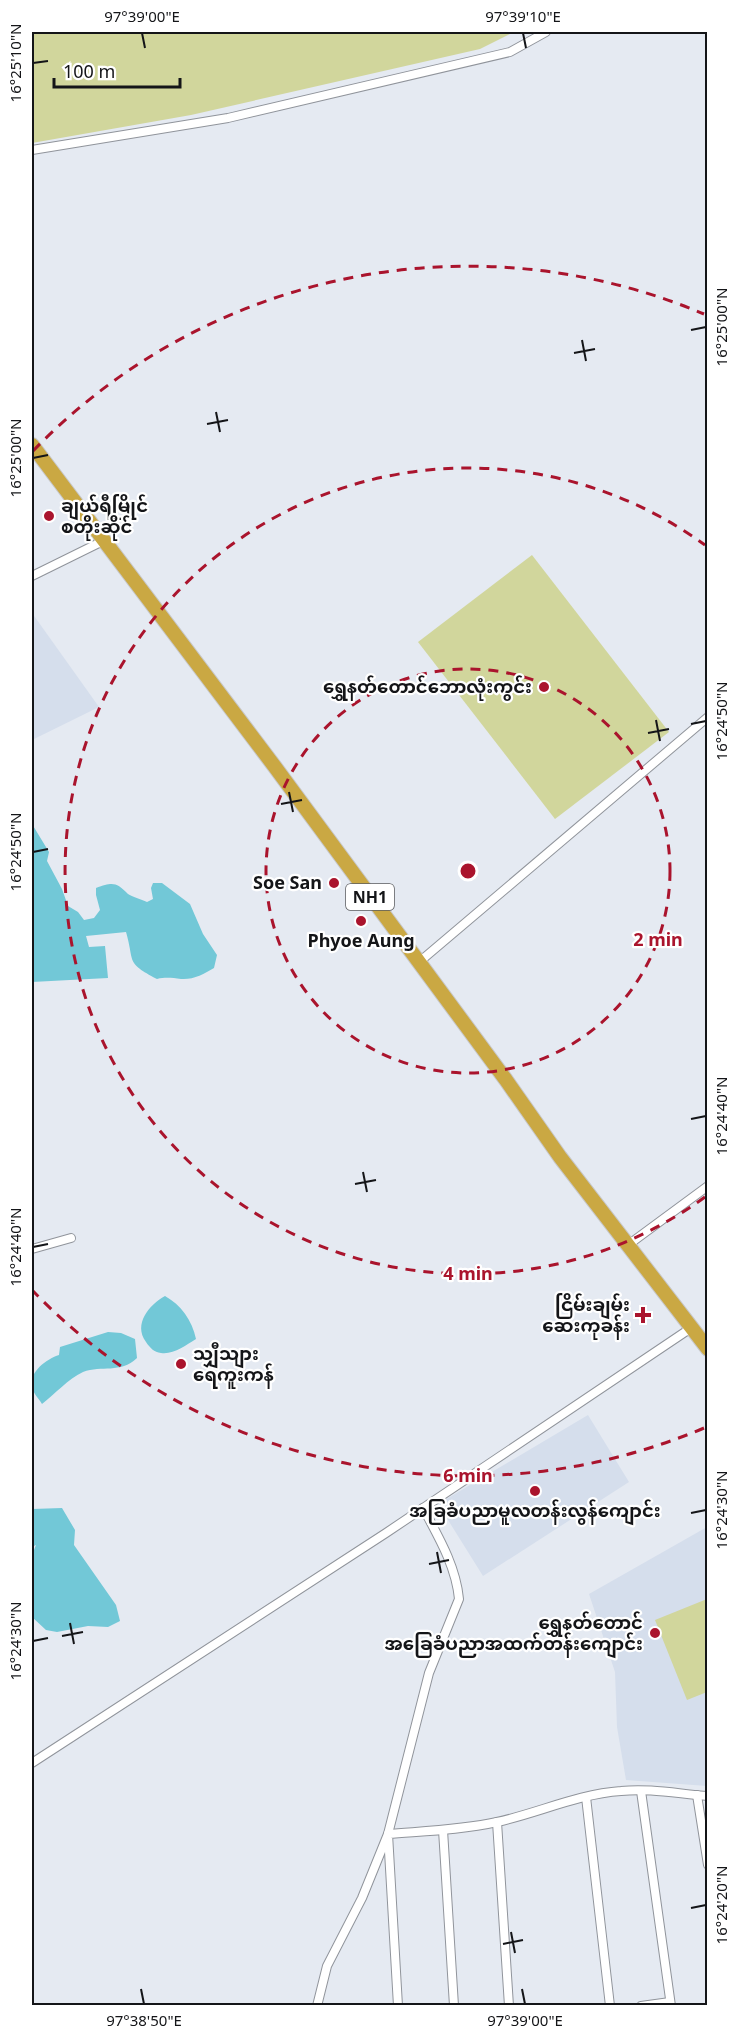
<svg xmlns="http://www.w3.org/2000/svg" width="739" height="2037" viewBox="0 0 739 2037" font-family="'Noto Sans','Noto Sans Myanmar',sans-serif">
<style>
.built{fill:#d5deec}
.green{fill:#d1d69c}
.water{fill:#72c8d7}
.lines{fill:none;stroke-linecap:round;stroke-linejoin:round}
.minor-casing{stroke:#90949b;stroke-width:10}
.trunk-casing{stroke:#c7c7c8;stroke-width:16}
.minor{stroke:#fff;stroke-width:8}
.trunk{stroke:#caa843;stroke-width:14}
.ticks{fill:none;stroke:#141518;stroke-width:2}
.ring{fill:none;stroke:#aa142d;stroke-width:3;stroke-dasharray:10 8}
.poi-dot{fill:#aa142d;stroke:#fff;stroke-width:2}
.labels{text-anchor:middle;stroke-width:4.5;stroke-linejoin:round;paint-order:stroke}
.shield{fill:#fff;stroke:#5a5b5d;stroke-width:1.5}
.shield-label{font-size:16px;font-weight:bold;fill:#141518}
.poi-label{font-size:18px;font-weight:bold;fill:#141518;stroke:#fff;text-anchor:end}
.centre{fill:#aa142d;stroke:#fff;stroke-width:3}
.ring-label{font-size:18px;text-anchor:middle;font-weight:bold;fill:#aa142d;stroke:#fff;stroke-width:4.5;stroke-linejoin:round;paint-order:stroke}
.neatline{fill:none;stroke:#141518;stroke-width:2}
.ticks-label{font-size:15px;text-anchor:middle;fill:#141518}
</style>
<rect width="100%" height="100%" fill="#e5eaf2"/>
<g class="built">
<path d="M 32,613 L 99,707 L 32,740 Z"/>
<path d="M 588,1415 L 629,1482 L 483,1576 L 438,1504 Z"/>
<path d="M 707,1527 L 707,1786 L 626,1780 L 617,1727 L 615,1672 L 589,1594 Z"/>
</g>
<g class="green">
<path d="M 32,32 L 514,32 L 480,49 L 191,115 L 32,143 Z"/>
<path d="M 532,555 L 669,732 L 555,819 L 418,642 Z"/>
<path d="M 707,1599 L 707,1692 L 687,1700 L 655,1620 Z"/>
</g>
<g class="water">
<path d="M 32,824 L 49,852 L 47,861 L 62,889 L 68,906 L 78,912 L 84,920 L 94,918 L 100,910 L 96,895 L 96,888 C 113,882 116,882 128,894 C 132,897 141,899 147,902 L 153,899 L 151,888 L 153,883 L 162,883 L 190,904 L 203,934 L 217,955 L 214,968 C 204,974 193,980 181,979 C 172,978 166,977 157,979 C 125,962 135,963 126,932 L 86,936 L 89,947 L 105,946 L 108,978 L 32,982 Z"/>
<path d="M 165,1296 C 181,1305 192,1320 196,1339 C 186,1345 173,1355 161,1353 C 154,1352 150,1348 146,1342 C 133,1324 149,1305 165,1296 Z"/>
<path d="M 108,1332 L 121,1333 L 135,1339 L 137,1358 C 120,1374 102,1365 83,1372 C 68,1379 55,1394 42,1404 C 39,1399 33,1393 32,1387 C 29,1371 47,1359 59,1355 L 60,1347 Z"/>
<path d="M 62,1508 L 75,1530 L 74,1545 L 116,1605 L 120,1621 L 108,1627 L 88,1626 L 57,1632 L 46,1630 L 32,1617 L 32,1555 L 36,1545 L 32,1547 L 32,1509 Z"/>
</g>
<g class="lines">
<g class="minor-casing">
<g id="minor">
<path d="M 32,150 L 228,118 L 510,52 L 546,32"/>
<path d="M 32,576 L 103,541"/>
<path d="M 418,963 L 708,717"/>
<path d="M 628,1245 L 708,1186"/>
<path d="M 32,1249 L 71,1238"/>
<path d="M 32,1763 L 386,1533 L 691,1328"/>
<path d="M 641,1791 L 671,2006"/>
<path d="M 697,1795 L 708,1865"/>
<path d="M 586,1797 L 610,2006"/>
<path d="M 497,1822 L 509,2006"/>
<path d="M 443,1830 L 454,2006"/>
<path d="M 317,2006 L 327,1966 L 362,1898 L 388,1834 L 429,1673 L 459,1599 C 456,1566 438,1536 423,1508"/>
<path d="M 398,2006 L 388,1834 C 424,1831 461,1830 497,1822 C 538,1813 578,1794 621,1791 C 650,1788 679,1794 708,1796"/>
<path d="M 641,2006 L 670,2002"/>
</g>
</g>
<g class="trunk-casing">
<path id="trunk" d="M 32,445 L 275,767 L 506,1080 L 560,1157 L 708,1349"/>
</g>
<use href="#minor" class="minor"/>
<use href="#trunk" class="trunk"/>
</g>
<path class="ticks" d="M 142,33 L 145,48M 523,33 L 526,48M 33,63 L 48,61M 691,330 L 706,327M 582,340 L 586,361M 574,353 L 595,349M 216,412 L 220,432M 207,424 L 228,420M 33,458 L 48,455M 656,720 L 660,741M 691,724 L 706,721M 648,733 L 669,729M 289,792 L 293,812M 281,804 L 302,800M 33,852 L 48,849M 691,1119 L 706,1116M 363,1172 L 367,1192M 355,1184 L 376,1180M 33,1247 L 48,1244M 691,1513 L 706,1510M 437,1552 L 441,1573M 429,1564 L 449,1560M 70,1623 L 74,1644M 62,1636 L 83,1632M 33,1641 L 48,1638M 691,1908 L 706,1905M 511,1932 L 515,1953M 503,1944 L 523,1940M 141,1989 L 144,2004M 522,1989 L 525,2004"/>
<g class="ring">
<circle cx="468" cy="871" r="202"/>
<path d="M705 1197A403 403 0 1 1 705 545"/>
<path d="M704 1428A605 605 0 0 1 33 1291M33 451A605 605 0 0 1 704 314"/>
</g>
<g class="poi-dot">
<circle cx="49" cy="516" r="6"/>
<circle cx="544" cy="687" r="6"/>
<circle cx="334" cy="883" r="6"/>
<circle cx="361" cy="921" r="6"/>
<path d="M640 1306h6v6h6v6h-6v6h-6v-6h-6v-6h6z"/>
<circle cx="181" cy="1364" r="6"/>
<circle cx="535" cy="1491" r="6"/>
<circle cx="655" cy="1633" r="6"/>
</g>
<g class="labels">
<rect class="shield" x="346" y="884" width="48" height="26" rx="4.5"/>
<g class="shield-label">
<text x="370" y="903">NH1</text>
</g>
<g class="poi-label">
<text x="61" y="512" text-anchor="start">ချယ်ရီမြိုင်<tspan x="61" dy="21">စတိုးဆိုင်</tspan></text>
<text x="532" y="693">ရွှေနတ်တောင်ဘောလုံးကွင်း</text>
<text x="322" y="889">Soe San</text>
<text x="361" y="947" text-anchor="middle">Phyoe Aung</text>
<text x="630" y="1311">ငြိမ်းချမ်း<tspan x="630" dy="21">ဆေးကုခန်း</tspan></text>
<text x="193" y="1360" text-anchor="start">သျှီသျား<tspan x="193" dy="21">ရေကူးကန်</tspan></text>
<text x="535" y="1517" text-anchor="middle">အခြခံပညာမူလတန်းလွန်ကျောင်း</text>
<text x="643" y="1629">ရွှေနတ်တောင်<tspan x="643" dy="21">အခြေခံပညာအထက်တန်းကျောင်း</tspan></text>
</g>
</g>
<circle cx="468" cy="871" r="9" class="centre"/>
<g class="ring-label">
<text x="658" y="946">2 min</text>
<text x="468" y="1280">4 min</text>
<text x="468" y="1482">6 min</text>
</g>
<rect width="739" height="2037" fill="none" stroke="#ffffff" stroke-width="66"/>
<path d="M54 78v9h126v-9" fill="none" stroke="#141518" stroke-width="3"/>
<text x="63" y="78" font-size="18" fill="#141518" stroke="#ffffff" stroke-width="4.5" paint-order="stroke">100 m</text>
<rect x="33" y="33" width="673" height="1971" class="neatline"/>
<g class="ticks-label">
<text x="142" y="22">97°39'00"E</text>
<text x="523" y="22">97°39'10"E</text>
<text transform="translate(16 63) rotate(-90)" y="5">16°25'10"N</text>
<text transform="translate(722 327) rotate(-90)" y="5">16°25'00"N</text>
<text transform="translate(16 458) rotate(-90)" y="5">16°25'00"N</text>
<text transform="translate(722 721) rotate(-90)" y="5">16°24'50"N</text>
<text transform="translate(16 852) rotate(-90)" y="5">16°24'50"N</text>
<text transform="translate(722 1116) rotate(-90)" y="5">16°24'40"N</text>
<text transform="translate(16 1247) rotate(-90)" y="5">16°24'40"N</text>
<text transform="translate(722 1510) rotate(-90)" y="5">16°24'30"N</text>
<text transform="translate(16 1641) rotate(-90)" y="5">16°24'30"N</text>
<text transform="translate(722 1905) rotate(-90)" y="5">16°24'20"N</text>
<text x="144" y="2026">97°38'50"E</text>
<text x="525" y="2026">97°39'00"E</text>
</g>
</svg>
